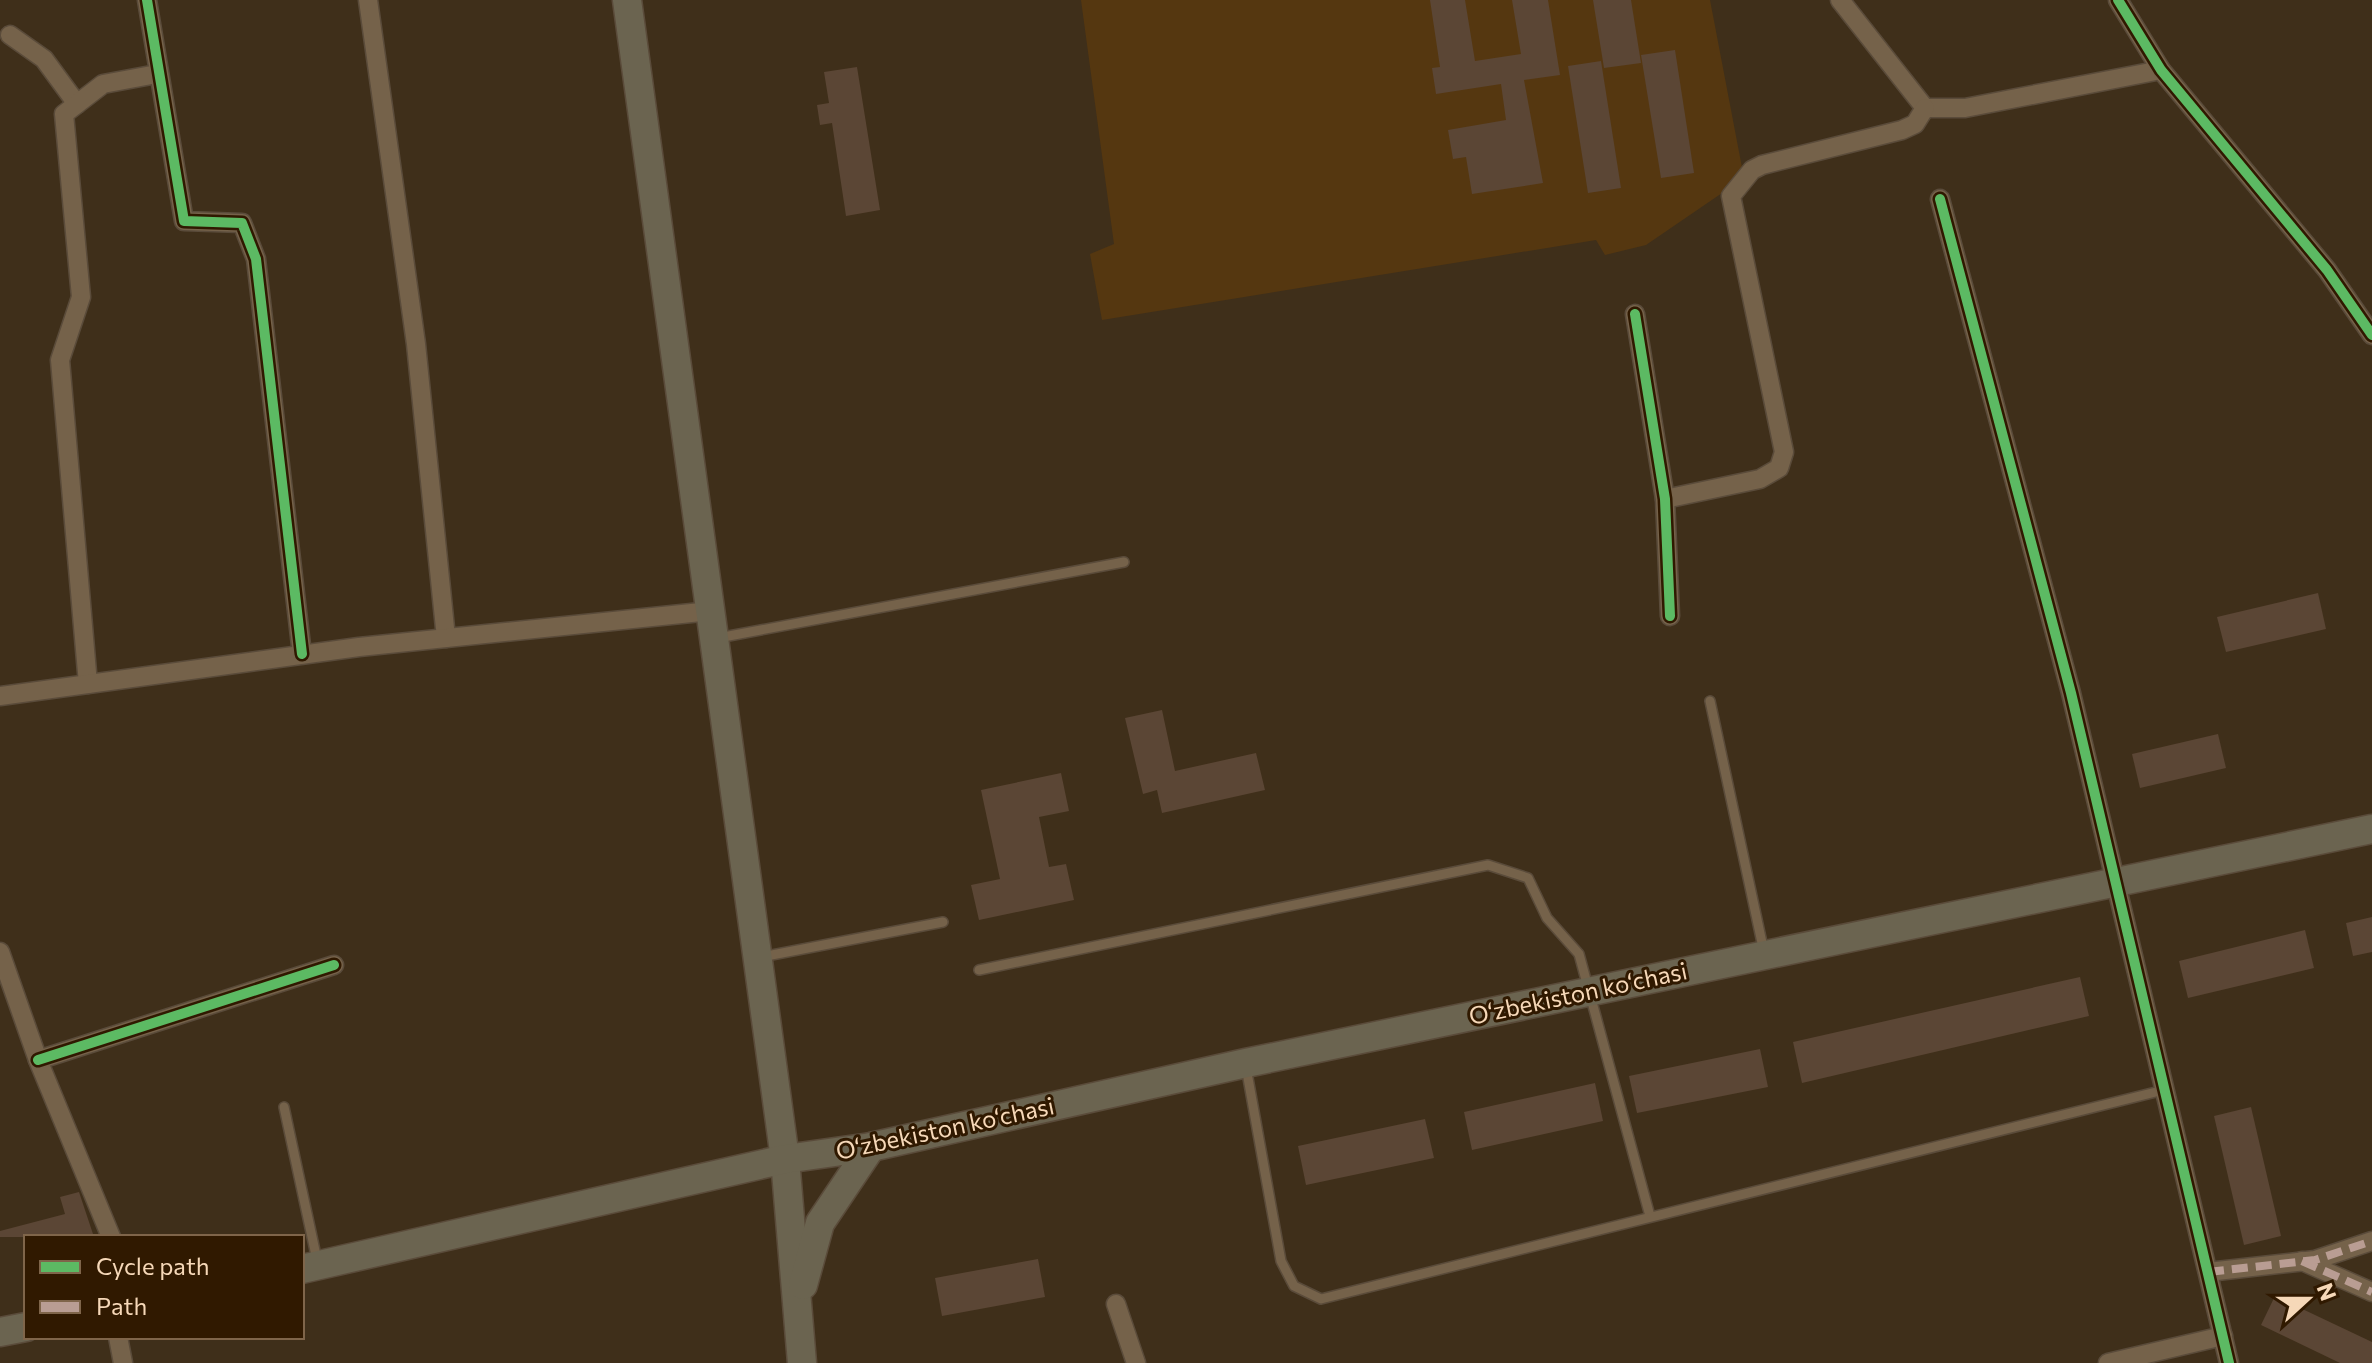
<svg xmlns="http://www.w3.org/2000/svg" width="2372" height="1363" viewBox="0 0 2372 1363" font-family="Commissioner,sans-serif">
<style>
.built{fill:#553710}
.building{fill:#5b4635}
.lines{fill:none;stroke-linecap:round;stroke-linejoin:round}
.lane-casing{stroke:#5a4b3a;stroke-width:12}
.street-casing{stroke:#5a4b3a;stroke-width:21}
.primary-casing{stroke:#5a4b3a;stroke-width:31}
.lane{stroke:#75624a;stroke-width:9}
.street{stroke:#75624a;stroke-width:18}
.primary{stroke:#6b6450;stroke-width:28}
.quiet{stroke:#b99d93;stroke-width:8;stroke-dasharray:16 8;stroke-linecap:butt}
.cycleway-casing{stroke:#301900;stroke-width:15}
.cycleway{stroke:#5cba63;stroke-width:10}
.labels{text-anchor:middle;stroke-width:6;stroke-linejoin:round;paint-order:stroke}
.street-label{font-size:24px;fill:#f6d8b8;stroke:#301900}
</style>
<rect width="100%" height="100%" fill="#3f2f1a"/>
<path class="built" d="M 1081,0 L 1710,0 L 1744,178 L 1646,245 L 1605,255 L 1596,240 L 1102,320 L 1090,254 L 1114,244 Z"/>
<g class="building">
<path d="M 1430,0 L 1465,0 L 1475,61 L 1521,54 L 1512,0 L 1548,0 L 1560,75 L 1524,80 L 1543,183 L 1472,194 L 1466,157 L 1453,159 L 1448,130 L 1506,120 L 1501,84 L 1436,94 L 1432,68 L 1440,67 Z"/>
<path d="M 1593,0 L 1631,0 L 1641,63 L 1604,68 Z"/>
<path d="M 1675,50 L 1694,173 L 1661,178 L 1641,55 Z"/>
<path d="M 1601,61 L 1621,188 L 1588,193 L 1568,66 Z"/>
<path d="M 857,67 L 880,210 L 846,216 L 832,123 L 820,125 L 817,105 L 829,103 L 824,72 Z"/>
<path d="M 2318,593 L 2326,629 L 2226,652 L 2217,617 Z"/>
<path d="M 1162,710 L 1175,771 L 1256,753 L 1265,790 L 1162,813 L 1157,790 L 1143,794 L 1125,718 Z"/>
<path d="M 2218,734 L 2226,768 L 2140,788 L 2132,754 Z"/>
<path d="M 1061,773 L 1069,811 L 1039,817 L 1049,867 L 1066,864 L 1074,900 L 979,920 L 971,885 L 1000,879 L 981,790 Z"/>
<path d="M 2372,917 L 2372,952 L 2353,956 L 2346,923 Z"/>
<path d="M 2305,930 L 2314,968 L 2188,998 L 2179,961 Z"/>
<path d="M 2080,977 L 2089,1016 L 1802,1083 L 1793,1042 Z"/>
<path d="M 1760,1049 L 1768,1087 L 1637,1113 L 1629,1076 Z"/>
<path d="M 1595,1083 L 1603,1121 L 1472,1150 L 1464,1112 Z"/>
<path d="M 2251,1107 L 2281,1236 L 2244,1245 L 2214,1116 Z"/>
<path d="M 1425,1119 L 1434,1158 L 1306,1185 L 1298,1146 Z"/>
<path d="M 79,1192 L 94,1237 L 0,1237 L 0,1231 L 65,1214 L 60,1197 Z"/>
<path d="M 1038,1259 L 1045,1297 L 942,1316 L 935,1278 Z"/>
<path d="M 2275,1296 L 2372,1342 L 2372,1363 L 2340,1363 L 2261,1325 Z"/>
</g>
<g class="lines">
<g class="lane-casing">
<g id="lane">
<path d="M 718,638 L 1124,562"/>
<path d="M 1710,701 L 1764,952"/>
<path d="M 761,957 L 943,922"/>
<path d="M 979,970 L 1488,865 L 1528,878 L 1547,918 L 1579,954 L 1650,1216"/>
<path d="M 1246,1067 L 1281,1261 L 1294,1286 L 1321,1299 L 2164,1090"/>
<path d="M 284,1107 L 317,1260"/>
</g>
</g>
<g class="street-casing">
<g id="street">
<path d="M 147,0 L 184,221 L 242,223 L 256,259 L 302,654"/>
<path d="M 368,0 L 416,344 L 446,638"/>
<path d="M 1840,0 L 1925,108 L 1965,108 L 2161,70"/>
<path d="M 2118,0 L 2161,70 L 2327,270 L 2372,335"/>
<path d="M 10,35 L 44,59 L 77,104"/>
<path d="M 1940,199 L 2071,693 L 2229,1363"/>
<path d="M 1635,314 L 1665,499 L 1670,616"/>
<path d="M 1665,499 L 1760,479 L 1779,468 L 1784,452 L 1731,196 L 1752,170 L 1762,165 L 1902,130 L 1915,124 L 1925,108"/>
<path d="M 88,684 L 60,360 L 81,297 L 64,114 L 103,84 L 157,74"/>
<path d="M 0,696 L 359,647 L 711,611"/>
<path d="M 0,952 L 38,1060 L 111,1237"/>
<path d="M 38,1060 L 334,965"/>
<path d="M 2302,1261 L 2372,1292"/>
<path d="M 2208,1272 L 2315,1260 L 2372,1241"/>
<path d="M 1116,1304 L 1136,1363"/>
<path d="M 118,1337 L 123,1363"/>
<path d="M 2108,1363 L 2223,1336"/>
</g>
</g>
<g class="primary-casing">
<g id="primary">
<path d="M 627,0 L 785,1159 L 802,1363"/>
<path d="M 302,1269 L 785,1159 L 871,1147 L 1246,1063 L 2372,829"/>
<path d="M 803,1285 L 820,1223 L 871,1147"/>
<path d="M 0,1332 L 26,1327"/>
</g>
</g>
<use href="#lane" class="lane"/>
<use href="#street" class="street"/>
<use href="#primary" class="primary"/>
<g class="quiet">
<path d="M 2302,1261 L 2372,1292"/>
<path d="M 2208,1272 L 2315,1260 L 2372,1241"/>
</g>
<g class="cycleway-casing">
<g id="cycleway">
<path d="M 147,0 L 184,221 L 242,223 L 256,259 L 302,654"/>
<path d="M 2118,0 L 2161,70 L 2327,270 L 2372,335"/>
<path d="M 1940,199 L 2071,693 L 2229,1363"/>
<path d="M 1635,314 L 1665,499 L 1670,616"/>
<path d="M 38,1060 L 334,965"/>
</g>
</g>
<use href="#cycleway" class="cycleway"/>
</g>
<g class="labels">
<g class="street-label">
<text transform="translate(1578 994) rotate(-12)" y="8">O‘zbekiston ko‘chasi</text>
<text transform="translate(945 1129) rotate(-12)" y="8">O‘zbekiston ko‘chasi</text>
</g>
</g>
<rect x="24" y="1235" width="280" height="104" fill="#301900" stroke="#7f654a" stroke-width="2"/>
<rect x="40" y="1261" width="40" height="12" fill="#5cba63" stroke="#7f654a" stroke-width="2"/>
<text x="96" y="1275" font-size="24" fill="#f6d8b8">Cycle path</text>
<rect x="40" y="1301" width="40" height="12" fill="#b99d93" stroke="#7f654a" stroke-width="2"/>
<text x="96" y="1315" font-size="24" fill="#f6d8b8">Path</text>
<g transform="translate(2308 1299) rotate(69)" stroke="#301900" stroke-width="6" paint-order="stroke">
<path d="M0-6L14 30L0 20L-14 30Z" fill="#f6d8b8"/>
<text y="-12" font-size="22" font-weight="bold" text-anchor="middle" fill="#f6d8b8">N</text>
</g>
</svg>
